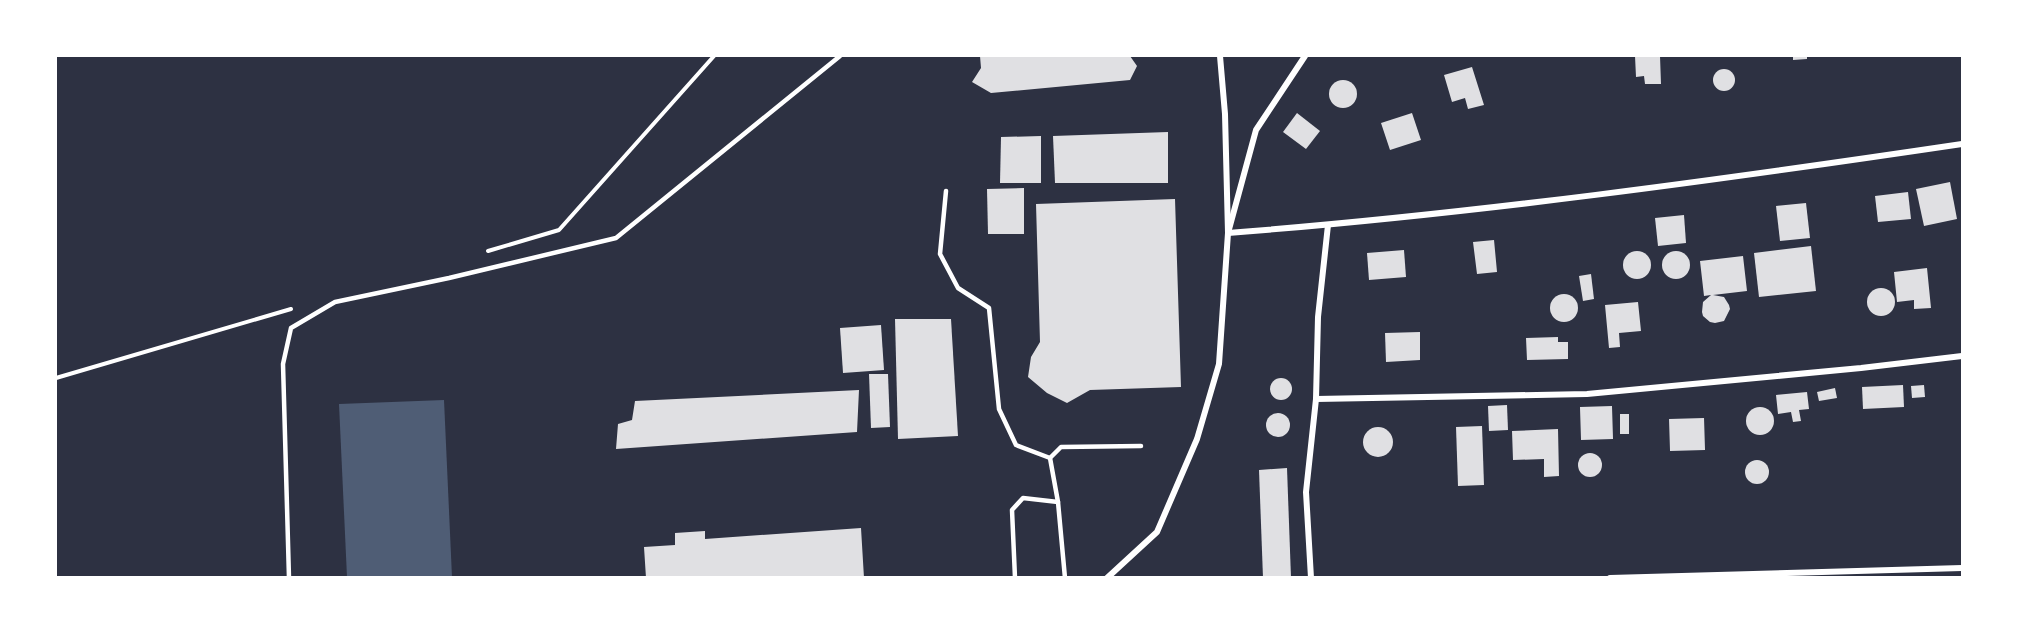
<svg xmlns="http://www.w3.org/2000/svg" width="2018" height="633" viewBox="0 0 2018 633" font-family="Ubuntu,sans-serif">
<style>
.water{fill:#4f5d75}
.building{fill:#e0e0e3}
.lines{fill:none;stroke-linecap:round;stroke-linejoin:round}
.path{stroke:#fff;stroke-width:4}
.service{stroke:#fff;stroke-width:4.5}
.minor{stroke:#fff;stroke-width:6}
</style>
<rect width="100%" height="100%" fill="#2d3142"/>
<path class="water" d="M 444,400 L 452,577 L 347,577 L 339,404 Z"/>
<g class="building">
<path d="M 980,56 L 1130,56 L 1137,66 L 1130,80 L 991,93 L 972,82 L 981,68 Z"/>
<path d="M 1635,56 L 1660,56 L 1661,84 L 1645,84 L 1644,76 L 1636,77 Z"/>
<path d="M 1793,56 L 1807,56 L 1807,59 L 1793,60 Z"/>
<path d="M 1472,67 L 1484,105 L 1468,109 L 1465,98 L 1452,102 L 1444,75 Z"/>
<circle cx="1724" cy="80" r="11"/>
<circle cx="1343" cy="94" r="14"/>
<path d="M 1297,113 L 1320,131 L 1306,149 L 1283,132 Z"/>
<path d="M 1412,113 L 1421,140 L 1390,150 L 1381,123 Z"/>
<path d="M 1168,132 L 1168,183 L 1055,183 L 1053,136 Z"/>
<path d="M 1041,136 L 1041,183 L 1000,183 L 1001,137 Z"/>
<path d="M 1950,182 L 1957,219 L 1924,226 L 1916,189 Z"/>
<path d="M 1024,188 L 1024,234 L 988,234 L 987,189 Z"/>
<path d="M 1908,192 L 1911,219 L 1878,222 L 1875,196 Z"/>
<path d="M 1175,199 L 1181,387 L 1090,390 L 1067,403 L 1047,393 L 1028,377 L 1031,357 L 1040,342 L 1036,204 Z"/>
<path d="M 1806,203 L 1810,238 L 1780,241 L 1776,206 Z"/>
<path d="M 1684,215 L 1686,243 L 1658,246 L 1655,218 Z"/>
<path d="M 1494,240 L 1497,272 L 1477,274 L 1473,242 Z"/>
<path d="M 1811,246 L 1816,291 L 1759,297 L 1754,253 Z"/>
<path d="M 1404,250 L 1406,277 L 1369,280 L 1367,253 Z"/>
<circle cx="1676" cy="265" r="14"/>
<circle cx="1637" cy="265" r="14"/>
<path d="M 1743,256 L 1747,291 L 1713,295 L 1724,297 L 1729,305 L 1730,309 L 1724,321 L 1715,323 L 1710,322 L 1703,316 L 1702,312 L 1703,302 L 1711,295 L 1704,296 L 1700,261 Z"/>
<path d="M 1927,268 L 1931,308 L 1914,309 L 1914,300 L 1897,302 L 1894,272 Z"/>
<path d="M 1591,274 L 1594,299 L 1583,301 L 1579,276 Z"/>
<circle cx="1881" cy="302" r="14"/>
<circle cx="1564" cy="308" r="14"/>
<path d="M 1638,302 L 1641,331 L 1619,333 L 1620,347 L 1609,348 L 1605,305 Z"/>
<path d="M 895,319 L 951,319 L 958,436 L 898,439 Z"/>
<path d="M 881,325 L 884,370 L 843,373 L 840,328 Z"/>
<path d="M 1420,332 L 1420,360 L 1386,362 L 1385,333 Z"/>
<path d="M 1558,337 L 1558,342 L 1568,342 L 1568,359 L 1527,360 L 1526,338 Z"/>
<path d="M 869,374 L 888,374 L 890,427 L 871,428 Z"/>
<circle cx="1281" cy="389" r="11"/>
<path d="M 1903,385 L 1904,407 L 1863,409 L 1862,387 Z"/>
<path d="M 1924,385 L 1925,397 L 1912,398 L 1911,386 Z"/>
<path d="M 1835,388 L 1837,398 L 1819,401 L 1817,392 Z"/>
<path d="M 859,390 L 857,432 L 616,449 L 618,424 L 632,420 L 635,401 Z"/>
<path d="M 1807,392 L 1809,409 L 1799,410 L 1801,421 L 1793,422 L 1791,412 L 1778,414 L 1776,395 Z"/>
<path d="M 1507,405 L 1508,430 L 1489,431 L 1488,406 Z"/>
<path d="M 1612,406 L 1613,439 L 1581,440 L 1580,407 Z"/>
<circle cx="1760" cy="421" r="14"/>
<circle cx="1278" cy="425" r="12"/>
<rect x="1620" y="414" width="9" height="20"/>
<path d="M 1704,418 L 1705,450 L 1670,451 L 1669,419 Z"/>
<path d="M 1482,426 L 1484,485 L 1458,486 L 1456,427 Z"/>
<circle cx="1378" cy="442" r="15"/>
<path d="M 1558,429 L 1559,476 L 1544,477 L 1544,459 L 1513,460 L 1512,431 Z"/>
<circle cx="1590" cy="465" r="12"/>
<circle cx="1757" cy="472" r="12"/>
<path d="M 1287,468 L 1291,578 L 1263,578 L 1259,470 Z"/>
<path d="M 861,528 L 864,578 L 646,578 L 644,547 L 675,545 L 675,533 L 705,531 L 705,539 Z"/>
</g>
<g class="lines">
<g class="path">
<path d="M 488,251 L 559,230 L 714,56"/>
<path d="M 56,378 L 291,309"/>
</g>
<g class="service">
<path d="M 946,191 L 940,254 L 958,288 L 989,308 L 999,409 L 1016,445 L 1050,458"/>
<path d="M 289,578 L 283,364 L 291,328 L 335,302 L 449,278 L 616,238 L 840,56"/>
<path d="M 1015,578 L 1012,510 L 1023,498 L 1058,502"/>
<path d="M 1065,578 L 1058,502 L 1050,458 L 1061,447 L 1141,446"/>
</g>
<g class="minor">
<path d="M 1220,56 L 1225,114 L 1228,233 C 1473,214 1719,180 1962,144"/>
<path d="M 1316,399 L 1587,394 L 1861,368 L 1962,356"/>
<path d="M 1107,578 L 1157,532 L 1197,439 L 1219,364 L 1228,233 L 1256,130 L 1305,56"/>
<path d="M 1311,578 L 1306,492 L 1316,399 L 1318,317 L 1328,225"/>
<path d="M 1610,578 L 1962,568"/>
</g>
</g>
<rect width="2018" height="633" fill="none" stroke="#ffffff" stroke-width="114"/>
</svg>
